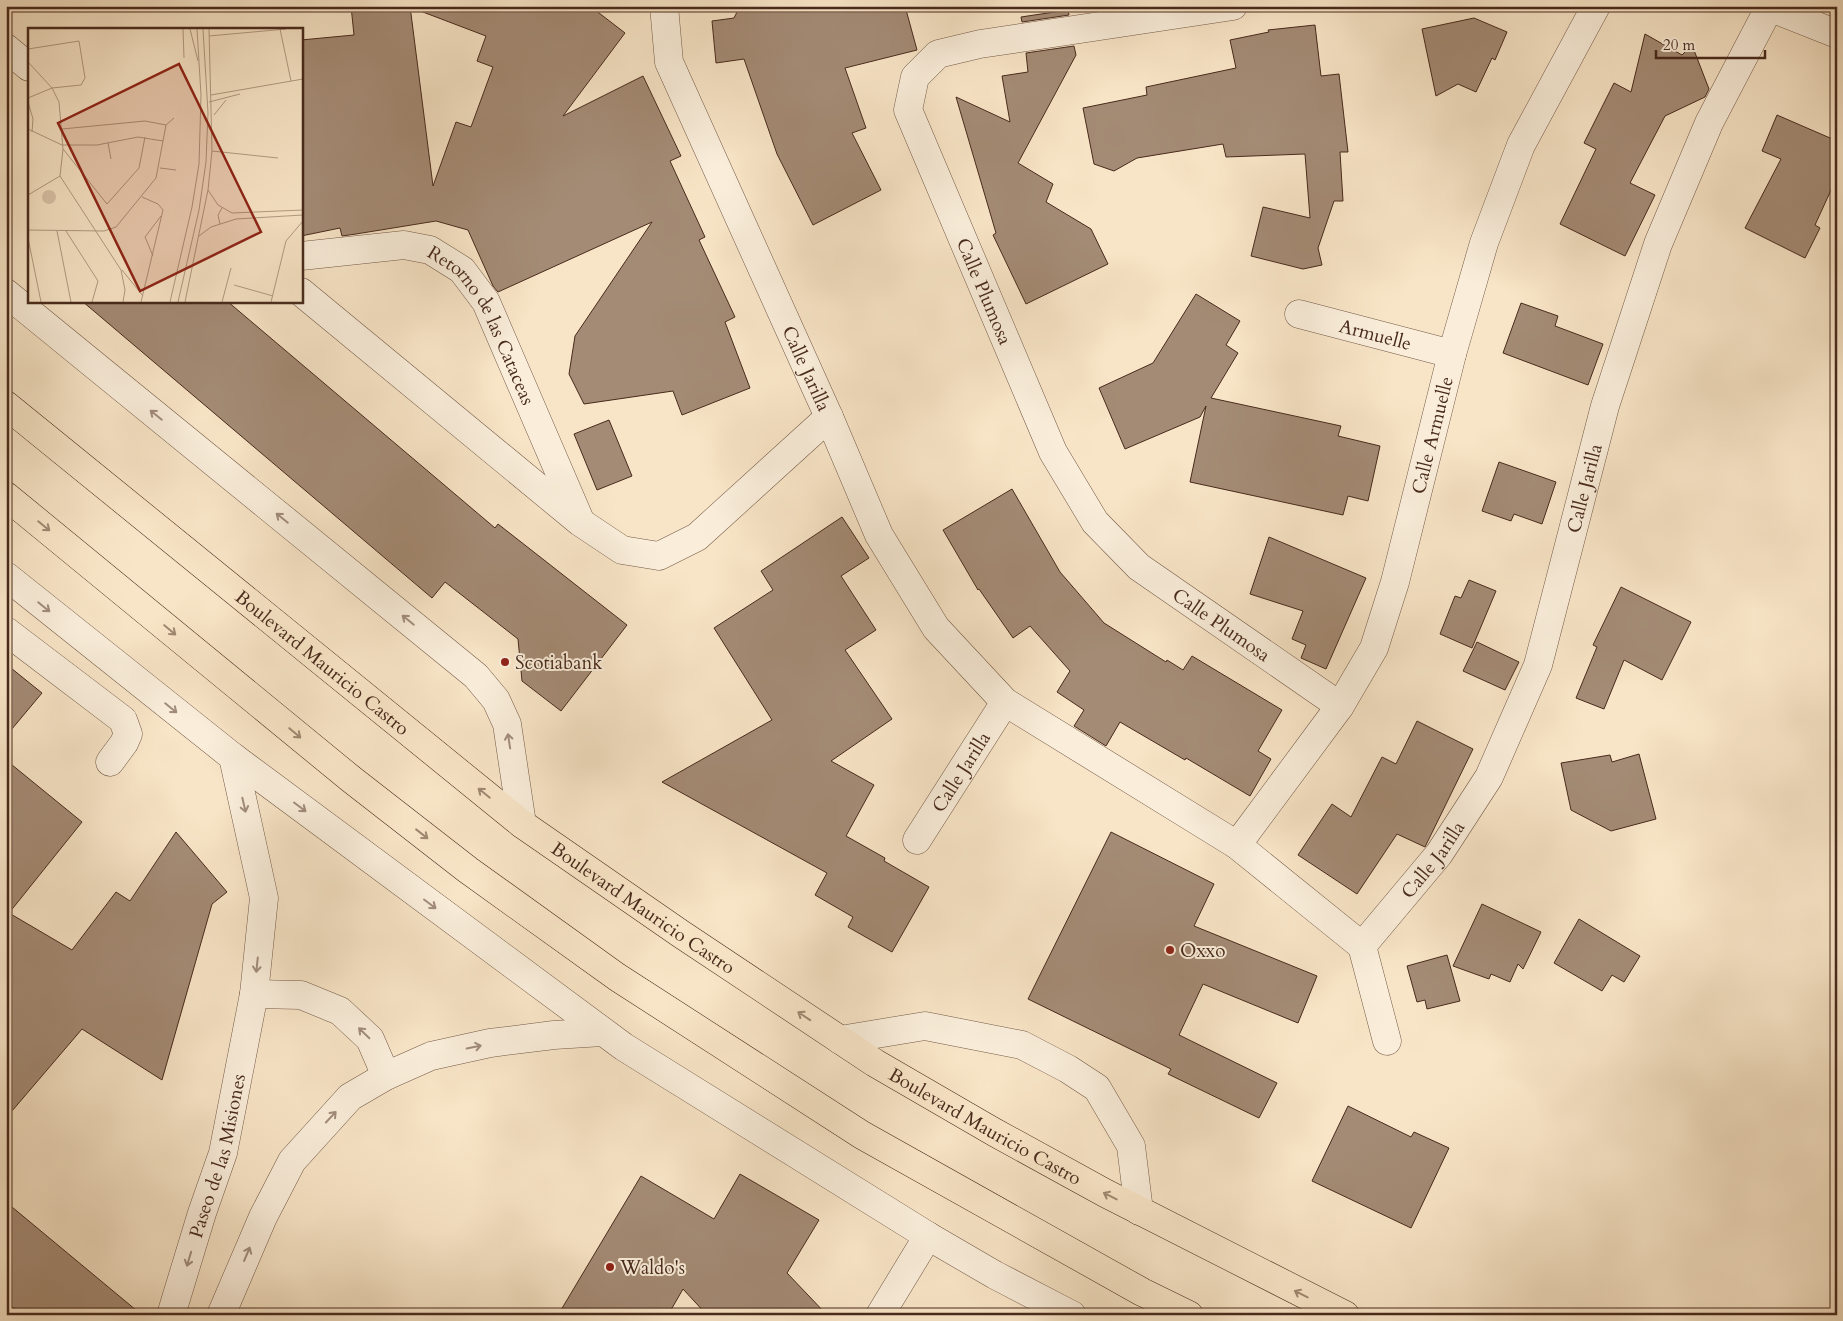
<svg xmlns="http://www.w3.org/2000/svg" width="1843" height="1321" viewBox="0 0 1843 1321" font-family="Cardo,serif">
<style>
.building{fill:#a48b75;stroke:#482a1c}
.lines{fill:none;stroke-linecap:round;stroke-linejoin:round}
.minor-casing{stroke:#745947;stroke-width:29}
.major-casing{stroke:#482a1c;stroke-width:29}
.minor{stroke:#faeedb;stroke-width:28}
.major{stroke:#f8e5c7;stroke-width:28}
.oneway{stroke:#a18c7c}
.oneway2{stroke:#a08872}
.poi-dot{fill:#8f2418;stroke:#faeedb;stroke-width:2}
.labels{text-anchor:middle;stroke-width:4;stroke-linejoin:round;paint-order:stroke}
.street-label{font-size:19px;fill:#482a1c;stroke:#faeedb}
.poi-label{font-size:19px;fill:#482a1c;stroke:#faeedb;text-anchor:start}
.inset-road{fill:none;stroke:#b29a83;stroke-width:1}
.view{fill:#8f2418;fill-opacity:0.15;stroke:#8f2418;stroke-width:2.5}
.inset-edge{fill:none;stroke:#482a1c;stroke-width:2.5}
</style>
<rect width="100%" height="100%" fill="#f8e5c7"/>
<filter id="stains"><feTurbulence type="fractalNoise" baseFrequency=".004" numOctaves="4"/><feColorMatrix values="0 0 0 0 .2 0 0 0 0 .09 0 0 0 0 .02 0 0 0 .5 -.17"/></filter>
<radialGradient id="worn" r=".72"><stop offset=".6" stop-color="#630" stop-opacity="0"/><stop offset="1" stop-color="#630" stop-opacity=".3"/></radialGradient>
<g class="building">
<path d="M 351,6 L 410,6 L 433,186 L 456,122 L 471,127 L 493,67 L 477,61 L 486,36 L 415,9 L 415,6 L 590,6 L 625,33 L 563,116 L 643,76 L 681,156 L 670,161 L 705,237 L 699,240 L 735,317 L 725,322 L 750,388 L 682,415 L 673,391 L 584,404 L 569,374 L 575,336 L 652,222 L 498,292 L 493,286 L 468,230 L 436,221 L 356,234 L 342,236 L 340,228 L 301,236 L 301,40 L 354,35 Z"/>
<path d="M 740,6 L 905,6 L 917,50 L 845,68 L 866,128 L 852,133 L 881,190 L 813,225 L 777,154 L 744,59 L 716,63 L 712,21 L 734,18 Z"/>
<path d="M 1068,10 L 1069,15 L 1022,22 L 1021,17 Z"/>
<path d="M 1474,18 L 1507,32 L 1495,60 L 1492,58 L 1476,92 L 1458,84 L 1436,96 L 1422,29 Z"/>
<path d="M 1315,25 L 1321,76 L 1339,74 L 1348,152 L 1340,152 L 1343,201 L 1334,201 L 1318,248 L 1322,265 L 1303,269 L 1251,256 L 1263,207 L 1310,218 L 1305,154 L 1226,157 L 1223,144 L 1137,158 L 1114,171 L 1094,164 L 1083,108 L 1147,95 L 1146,87 L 1236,68 L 1230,40 L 1269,32 L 1268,30 Z"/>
<path d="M 1645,34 L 1682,55 L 1692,45 L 1709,89 L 1705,97 L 1665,116 L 1630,183 L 1655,195 L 1625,256 L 1560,224 L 1596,149 L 1584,143 L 1614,83 L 1631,92 Z"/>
<path d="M 1074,46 L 1076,55 L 1018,163 L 1053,184 L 1046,202 L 1091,229 L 1108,264 L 1026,304 L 993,235 L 996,233 L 956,97 L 1010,122 L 1002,76 L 1028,72 L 1026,53 Z"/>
<path d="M 1777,115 L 1837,141 L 1837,177 L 1815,225 L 1820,228 L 1805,258 L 1745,228 L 1781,159 L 1762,151 Z"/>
<path d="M 1196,294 L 1240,321 L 1226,345 L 1238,353 L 1211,398 L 1341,426 L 1338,436 L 1380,446 L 1368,501 L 1348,496 L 1343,515 L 1190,482 L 1206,406 L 1200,417 L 1125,449 L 1099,388 L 1153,363 Z"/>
<path d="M 82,301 L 227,301 L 495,528 L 498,524 L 627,625 L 561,711 L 522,681 L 518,639 L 445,582 L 432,598 Z"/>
<path d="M 1521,303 L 1558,316 L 1555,326 L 1603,344 L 1588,385 L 1503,353 Z"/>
<path d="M 609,420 L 632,476 L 597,490 L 574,434 Z"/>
<path d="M 1499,462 L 1556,482 L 1542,524 L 1514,514 L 1511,521 L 1482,511 Z"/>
<path d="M 1012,489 L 1060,572 L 1104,623 L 1166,662 L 1167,660 L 1183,670 L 1192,656 L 1282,710 L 1258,751 L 1271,759 L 1250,796 L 1186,758 L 1185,760 L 1120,722 L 1106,746 L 1074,726 L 1084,710 L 1057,692 L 1070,671 L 1030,626 L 1013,638 L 979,589 L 978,590 L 943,530 Z"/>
<path d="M 842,517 L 869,558 L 841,576 L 876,630 L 845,650 L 892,719 L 831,761 L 874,785 L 846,836 L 885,858 L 884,861 L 929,887 L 892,952 L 848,927 L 853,917 L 815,895 L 827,873 L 662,782 L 772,720 L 714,628 L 773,590 L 761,571 Z"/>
<path d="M 1269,537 L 1366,578 L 1326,669 L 1301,658 L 1306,645 L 1292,639 L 1303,611 L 1250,594 Z"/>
<path d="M 1469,580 L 1496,591 L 1472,648 L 1440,634 L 1455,596 L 1461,598 Z"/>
<path d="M 1621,587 L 1691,622 L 1662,680 L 1624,660 L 1604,709 L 1576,698 L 1597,647 L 1593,645 Z"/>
<path d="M 1477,642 L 1519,662 L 1505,690 L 1463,671 Z"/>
<path d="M 6,664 L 42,693 L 6,736 Z"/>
<path d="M 1417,721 L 1473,749 L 1425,847 L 1397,834 L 1357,894 L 1298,855 L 1332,804 L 1351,817 L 1382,757 L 1396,764 Z"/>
<path d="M 1639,754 L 1656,819 L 1611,831 L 1571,810 L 1561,763 L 1610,755 L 1612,762 Z"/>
<path d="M 6,760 L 82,822 L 9,913 L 72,950 L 116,892 L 130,901 L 176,832 L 227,892 L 212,904 L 162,1080 L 82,1029 L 6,1118 Z"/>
<path d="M 1111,832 L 1214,884 L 1194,926 L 1317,976 L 1298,1023 L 1203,984 L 1179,1035 L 1277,1083 L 1259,1118 L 1168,1074 L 1171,1069 L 1028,999 Z"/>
<path d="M 1482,904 L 1541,932 L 1523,969 L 1518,964 L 1510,982 L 1491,974 L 1489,979 L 1453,966 Z"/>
<path d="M 1579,919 L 1640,956 L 1624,982 L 1612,975 L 1602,991 L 1554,963 Z"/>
<path d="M 1447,955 L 1460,1001 L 1427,1009 L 1425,1000 L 1417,1002 L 1407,966 Z"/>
<path d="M 1348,1106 L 1411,1137 L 1414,1132 L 1449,1148 L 1411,1228 L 1312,1181 Z"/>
<path d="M 740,1174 L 819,1220 L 787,1273 L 827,1315 L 707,1315 L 683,1289 L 668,1315 L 558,1315 L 641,1176 L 714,1219 Z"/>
<path d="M 6,1202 L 142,1315 L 22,1315 L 6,1302 Z"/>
</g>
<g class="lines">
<g class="minor-casing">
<g id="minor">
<path id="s1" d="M 664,6 L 669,62 L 829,417 L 879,535 L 936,628 L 1005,702 L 1237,845 L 1362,946"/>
<path id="s2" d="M 1233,6 L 980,44 L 938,54 L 915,77 L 908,110 L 1053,452 L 1095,522 L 1139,567 L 1340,706"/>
<path d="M 1766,6 L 1837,34"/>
<path d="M 6,48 L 29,67"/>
<path id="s3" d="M 301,256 L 404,245 L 430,250 L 462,270 L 486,302 L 579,518"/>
<path d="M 301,292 L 580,522 L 622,550 L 659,556 L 697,537 L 829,417"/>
<path d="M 6,293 L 476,676 L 496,700 L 507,724 L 522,824"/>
<path id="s4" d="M 1299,314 L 1452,354"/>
<path d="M 6,576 L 233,757 L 624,1047 L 928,1236 L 995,1275 L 1072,1315"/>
<path d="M 6,631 L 123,720 L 128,734 L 124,743 L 110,762"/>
<path id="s5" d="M 917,840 L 1005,702"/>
<path id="s6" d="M 1237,845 L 1340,706 L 1374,648 L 1395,582 L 1452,354 L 1484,243 L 1521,145 L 1596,6"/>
<path d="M 254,994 L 301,995 L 340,1011 L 370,1039 L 386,1076"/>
<path d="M 840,1040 L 925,1026 L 1022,1045 L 1068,1069 L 1097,1088 L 1131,1146 L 1139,1211"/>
<path id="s7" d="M 1387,1041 L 1362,946 L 1439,854 L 1489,777 L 1538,665 L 1605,406 L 1658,244 L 1709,123 L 1769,8"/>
<path id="s8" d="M 171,1315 L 202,1213 L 223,1153 L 254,994 L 264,898 L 233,757"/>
<path d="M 221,1315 L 263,1217 L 292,1161 L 350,1097 L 386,1076 L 431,1056 L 490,1043 L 554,1035 L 603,1032"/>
<path d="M 880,1315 L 928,1236"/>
</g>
</g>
<g class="major-casing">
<g id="major">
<path id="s9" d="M 6,405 L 522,824 L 681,934 L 875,1063 L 994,1132 L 1105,1193 L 1345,1315"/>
<path d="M 6,496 L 351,779 L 468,870 L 617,977 L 862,1135 L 1142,1292 L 1189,1315"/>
</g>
</g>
<use href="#minor" class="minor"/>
<use href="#major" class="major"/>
</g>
<defs><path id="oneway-shaft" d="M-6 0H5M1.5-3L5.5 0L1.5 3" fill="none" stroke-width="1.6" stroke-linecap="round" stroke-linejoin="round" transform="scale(1.25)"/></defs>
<g class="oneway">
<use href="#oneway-shaft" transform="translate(156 415) rotate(-141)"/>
<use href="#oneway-shaft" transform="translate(282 518) rotate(-141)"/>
<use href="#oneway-shaft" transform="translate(44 607) rotate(39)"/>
<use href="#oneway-shaft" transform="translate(408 620) rotate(-141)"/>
<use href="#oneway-shaft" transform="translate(171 708) rotate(39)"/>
<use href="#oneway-shaft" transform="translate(509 741) rotate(-99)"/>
<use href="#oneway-shaft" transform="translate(244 805) rotate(77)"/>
<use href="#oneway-shaft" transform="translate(300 807) rotate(37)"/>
<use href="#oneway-shaft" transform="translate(430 904) rotate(37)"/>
<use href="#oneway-shaft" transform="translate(257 965) rotate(96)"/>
<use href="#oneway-shaft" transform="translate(364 1033) rotate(-136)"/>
<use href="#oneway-shaft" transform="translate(474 1047) rotate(-12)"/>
<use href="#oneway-shaft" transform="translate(331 1117) rotate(-47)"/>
<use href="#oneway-shaft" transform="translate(247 1254) rotate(-67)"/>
<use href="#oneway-shaft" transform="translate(189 1259) rotate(107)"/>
</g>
<g class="oneway2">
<use href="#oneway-shaft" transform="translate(44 526) rotate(39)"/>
<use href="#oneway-shaft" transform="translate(170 630) rotate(40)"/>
<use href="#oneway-shaft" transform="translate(295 733) rotate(40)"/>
<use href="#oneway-shaft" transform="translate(484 793) rotate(-141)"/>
<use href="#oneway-shaft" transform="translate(422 834) rotate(38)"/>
<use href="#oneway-shaft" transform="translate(804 1016) rotate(-146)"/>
<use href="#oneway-shaft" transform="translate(1110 1196) rotate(-153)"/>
<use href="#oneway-shaft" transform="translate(1301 1294) rotate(-153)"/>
</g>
<g class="poi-dot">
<circle cx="505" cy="662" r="5"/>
<circle cx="1170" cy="950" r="5"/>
<circle cx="610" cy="1267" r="5"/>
</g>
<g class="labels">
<g class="street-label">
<text dy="7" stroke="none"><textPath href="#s2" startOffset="562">Calle Plumosa</textPath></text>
<text dy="7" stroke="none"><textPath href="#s3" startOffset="224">Retorno de las Cataceas</textPath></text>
<text dy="7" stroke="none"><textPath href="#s4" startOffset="79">Armuelle</textPath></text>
<text dy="7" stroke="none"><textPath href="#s1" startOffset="392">Calle Jarilla</textPath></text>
<text dy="7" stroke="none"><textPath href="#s6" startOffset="461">Calle Armuelle</textPath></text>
<text dy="7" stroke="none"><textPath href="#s7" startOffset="615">Calle Jarilla</textPath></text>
<text dy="7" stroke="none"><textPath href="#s2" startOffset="982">Calle Plumosa</textPath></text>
<text dy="7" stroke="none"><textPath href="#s9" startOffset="408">Boulevard Mauricio Castro</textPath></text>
<text dy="7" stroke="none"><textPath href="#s5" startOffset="81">Calle Jarilla</textPath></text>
<text dy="7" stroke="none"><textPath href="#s7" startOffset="210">Calle Jarilla</textPath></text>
<text dy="7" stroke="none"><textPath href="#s9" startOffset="812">Boulevard Mauricio Castro</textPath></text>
<text dy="7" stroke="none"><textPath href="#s9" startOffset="1218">Boulevard Mauricio Castro</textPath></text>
<text dy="7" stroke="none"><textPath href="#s8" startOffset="166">Paseo de las Misiones</textPath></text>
</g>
<g class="poi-label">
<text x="515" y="669">Scotiabank</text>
<text x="1180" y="957">Oxxo</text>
<text x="620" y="1274">Waldo's</text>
</g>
</g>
<g transform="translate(28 28)">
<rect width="275" height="275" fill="#f8e5c7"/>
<path d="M14 169a7 7 0 1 1 14 0a7 7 0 1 1-14 0Z" fill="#dac5aa"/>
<path class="inset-road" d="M 155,1 L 156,30M 162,1 L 170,33M 252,1 L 263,53M 181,8 L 258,1M 0,21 L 51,13 L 57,50 L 53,57 L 24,60 L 0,70M 0,34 L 24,60 L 31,74 L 35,121 L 32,148 L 93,242 L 97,262 L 95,274M 183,67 L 275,51M 0,74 L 5,91 L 4,104M 181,74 L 212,66M 186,87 L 198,72M 0,101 L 34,117 L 69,117 L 110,109 L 135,113M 34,101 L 117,93 L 138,97 L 146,90M 80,115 L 83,131M 35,121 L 79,176 L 111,140 L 117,109M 184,123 L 250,130M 132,140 L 148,142M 180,162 L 190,177 L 204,185 L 275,182M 0,167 L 32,148M 192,196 L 190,187 L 194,180M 0,202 L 76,203 L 88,199 L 128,150 L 138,97M 29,203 L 43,274M 38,203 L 70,253 L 64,274M 171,208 L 183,199 L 208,191 L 275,187M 0,210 L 13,274M 125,228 L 117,209 L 133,188M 94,242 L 115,268M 206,257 L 245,268M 113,274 L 135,182 L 130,176 L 114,169M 142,274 L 164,179 L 171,136 L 173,67 L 169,1M 150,274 L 171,182 L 178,134 L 180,85 L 175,1M 157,274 L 180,162 L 184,123 L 181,1M 194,274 L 203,240M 243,274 L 258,213 L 275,193"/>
<path class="view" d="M 151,36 L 233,204 L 112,263 L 30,95 Z"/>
<rect width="275" height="275" class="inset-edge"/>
</g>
<rect width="1843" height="1321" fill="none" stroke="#f8e5c7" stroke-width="25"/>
<rect x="8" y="8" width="1828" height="1306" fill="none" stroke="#482a1c" stroke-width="2.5"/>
<rect x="12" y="12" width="1818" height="1296" fill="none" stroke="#482a1c"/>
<path d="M1656 50v8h109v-8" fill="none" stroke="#482a1c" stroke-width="2.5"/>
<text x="1663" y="50" font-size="15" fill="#482a1c" stroke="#faeedb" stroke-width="4" paint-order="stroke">20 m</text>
<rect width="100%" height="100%" filter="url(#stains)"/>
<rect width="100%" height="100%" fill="url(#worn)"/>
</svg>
